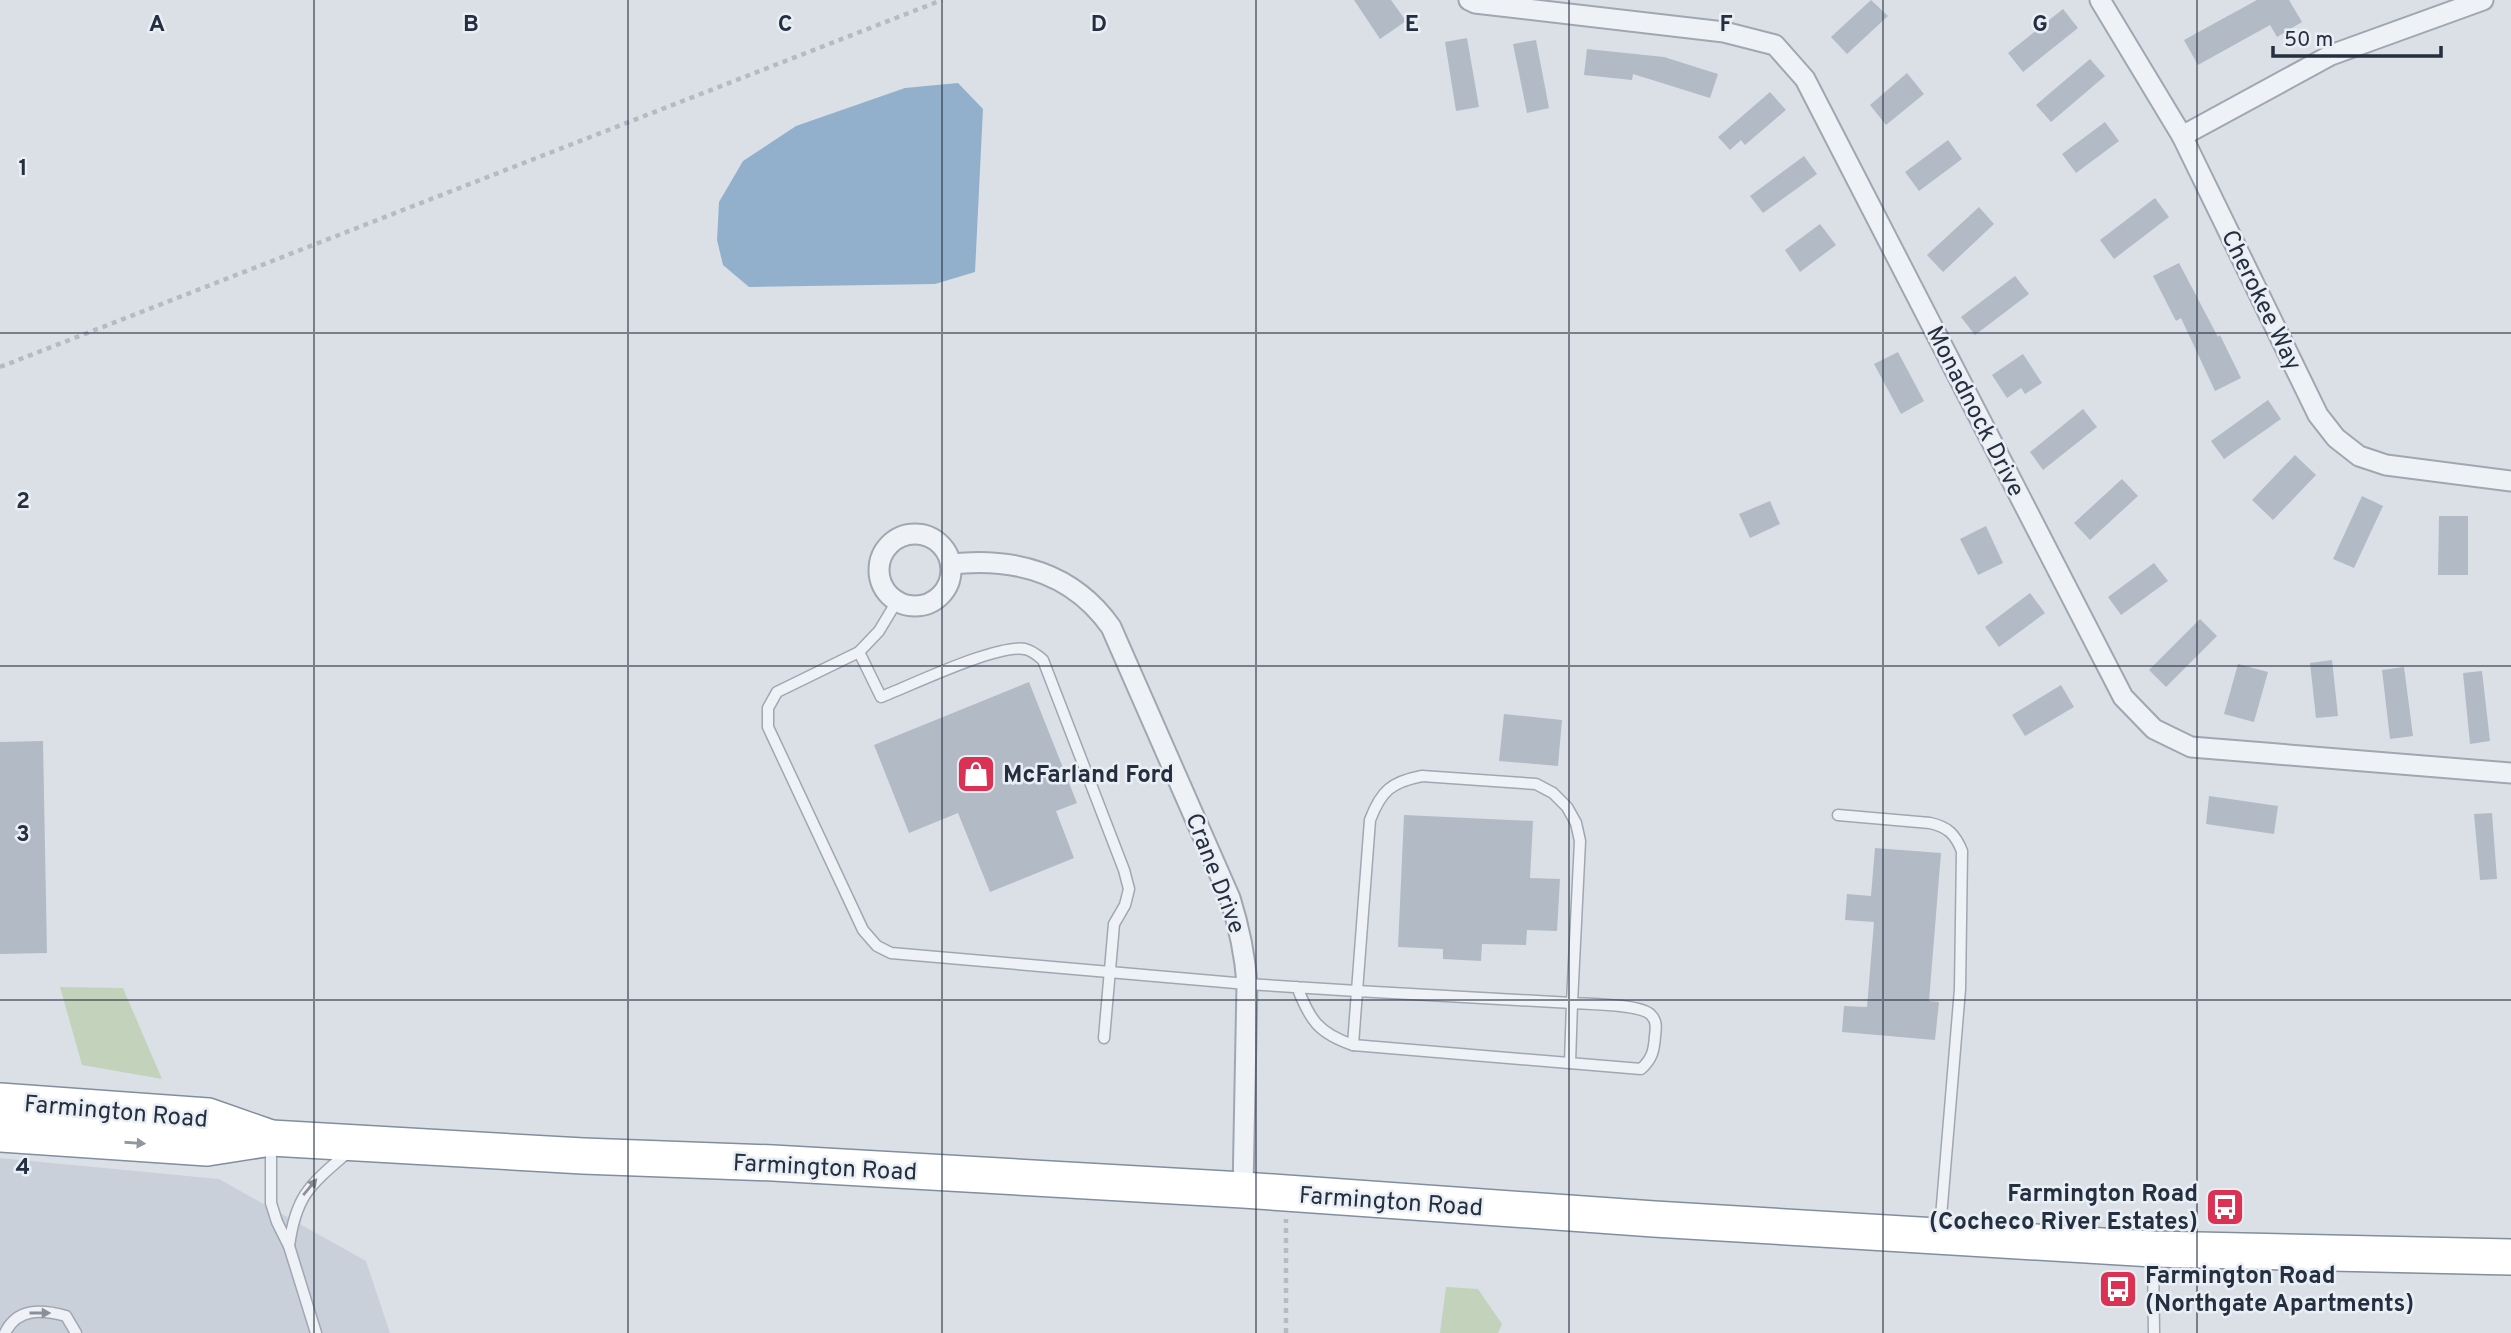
<svg xmlns="http://www.w3.org/2000/svg" width="2511" height="1333" viewBox="0 0 2511 1333" font-family="Overpass,sans-serif">
<style>
.built{fill:#c9d0da}
.green{fill:#c2d2bb}
.water{fill:#92b0cc}
.building{fill:#b2bac5}
.lines{fill:none;stroke-linecap:round;stroke-linejoin:round}
.lane-casing{stroke:#a0a7b1;stroke-width:13}
.street-casing{stroke:#a0a7b1;stroke-width:23}
.highway-casing{stroke:#818e9f;stroke-width:38}
.path{stroke:#b5bbc2;stroke-width:4.5;stroke-dasharray:5 5;stroke-linecap:butt}
.lane{stroke:#eef1f5;stroke-width:10}
.street{stroke:#eef1f5;stroke-width:19}
.highway{stroke:#fff;stroke-width:35}
.oneway{fill:#92979f}
.oneway2{fill:#89909a}
.grid{fill:none;stroke:#242f3f;stroke-width:2;stroke-opacity:0.55}
.labels{text-anchor:middle;stroke-width:5;stroke-linejoin:round;paint-order:stroke}
.street-label{font-size:24px;fill:#242f3f;stroke:#eaeff5}
.poi-label{font-size:24px;font-weight:bold;fill:#242f3f;stroke:#eaeff5;text-anchor:start}
.grid-label{font-size:23px;text-anchor:middle;font-weight:bold;fill:#242f3f;stroke:#eaeff5;stroke-width:5;stroke-linejoin:round;paint-order:stroke}
</style>
<rect width="100%" height="100%" fill="#dbe0e7"/>
<path class="built" d="M 0,1158 L 219,1179 L 366,1261 L 390,1333 L 0,1333 Z"/>
<g class="green">
<path d="M 60,987 L 123,988 L 162,1079 L 82,1065 Z"/>
<path d="M 1446,1287 L 1478,1289 L 1502,1324 L 1498,1333 L 1440,1333 Z"/>
</g>
<path class="water" d="M 958,83 L 983,109 L 975,272 L 935,284 L 749,287 L 723,265 L 717,240 L 719,202 L 743,161 L 796,126 L 905,88 Z"/>
<g class="building">
<path d="M 1354,0 L 1391,0 L 1406,21 L 1380,39 Z"/>
<path d="M 1871,0 L 1888,16 L 1847,54 L 1831,37 Z"/>
<path d="M 2257,0 L 2289,0 L 2302,22 L 2277,37 L 2270,25 L 2198,65 L 2184,40 Z"/>
<path d="M 2063,9 L 2078,28 L 2023,72 L 2008,53 Z"/>
<path d="M 1467,38 L 1479,107 L 1456,111 L 1445,42 Z"/>
<path d="M 1536,40 L 1549,108 L 1527,113 L 1513,44 Z"/>
<path d="M 1587,49 L 1664,57 L 1718,74 L 1710,98 L 1633,74 L 1632,80 L 1584,75 Z"/>
<path d="M 2090,59 L 2105,76 L 2051,122 L 2036,105 Z"/>
<path d="M 1907,73 L 1924,94 L 1886,125 L 1870,105 Z"/>
<path d="M 1770,92 L 1786,110 L 1745,145 L 1741,140 L 1730,150 L 1718,137 Z"/>
<path d="M 2105,122 L 2119,141 L 2076,173 L 2062,154 Z"/>
<path d="M 1948,140 L 1962,159 L 1919,191 L 1905,172 Z"/>
<path d="M 1804,156 L 1817,174 L 1763,213 L 1750,196 Z"/>
<path d="M 2155,198 L 2169,217 L 2114,259 L 2100,240 Z"/>
<path d="M 1979,207 L 1994,224 L 1943,272 L 1927,255 Z"/>
<path d="M 1820,224 L 1836,245 L 1800,272 L 1785,250 Z"/>
<path d="M 2179,263 L 2218,337 L 2220,335 L 2241,378 L 2215,391 L 2181,318 L 2176,321 L 2153,276 Z"/>
<path d="M 2015,276 L 2029,294 L 1975,335 L 1961,317 Z"/>
<path d="M 1898,352 L 1924,401 L 1901,414 L 1874,364 Z"/>
<path d="M 2023,354 L 2042,383 L 2025,394 L 2021,388 L 2007,398 L 1992,375 Z"/>
<path d="M 2268,400 L 2281,419 L 2224,459 L 2211,441 Z"/>
<path d="M 2083,409 L 2097,427 L 2043,470 L 2030,452 Z"/>
<path d="M 2295,455 L 2316,475 L 2273,520 L 2252,500 Z"/>
<path d="M 2122,479 L 2138,496 L 2090,540 L 2074,523 Z"/>
<path d="M 2362,496 L 2383,506 L 2354,568 L 2333,559 Z"/>
<path d="M 1770,501 L 1780,524 L 1750,538 L 1739,514 Z"/>
<path d="M 2439,516 L 2468,516 L 2468,575 L 2438,575 Z"/>
<path d="M 1986,526 L 2003,563 L 1978,575 L 1960,539 Z"/>
<path d="M 2154,563 L 2168,581 L 2121,615 L 2108,597 Z"/>
<path d="M 2030,593 L 2045,613 L 1999,647 L 1985,627 Z"/>
<path d="M 2200,619 L 2217,636 L 2166,687 L 2149,670 Z"/>
<path d="M 2332,660 L 2338,716 L 2316,718 L 2310,663 Z"/>
<path d="M 2238,664 L 2268,672 L 2254,722 L 2224,714 Z"/>
<path d="M 2404,667 L 2413,736 L 2390,739 L 2382,670 Z"/>
<path d="M 2482,671 L 2490,741 L 2470,744 L 2463,673 Z"/>
<path d="M 1029,682 L 1077,803 L 1056,811 L 1074,858 L 990,892 L 958,813 L 909,833 L 874,745 Z"/>
<path d="M 2061,685 L 2074,707 L 2025,736 L 2012,715 Z"/>
<path d="M 1504,714 L 1562,720 L 1558,766 L 1499,761 Z"/>
<path d="M 43,741 L 47,953 L 0,954 L 0,742 Z"/>
<path d="M 2209,796 L 2278,806 L 2274,834 L 2206,824 Z"/>
<path d="M 2492,813 L 2497,879 L 2480,880 L 2474,814 Z"/>
<path d="M 1404,815 L 1533,821 L 1530,878 L 1560,879 L 1557,931 L 1527,930 L 1526,945 L 1482,944 L 1481,961 L 1443,959 L 1443,949 L 1398,947 Z"/>
<path d="M 1875,848 L 1941,853 L 1929,1001 L 1939,1002 L 1935,1040 L 1842,1032 L 1844,1006 L 1867,1007 L 1874,922 L 1845,920 L 1847,894 L 1871,896 Z"/>
</g>
<g class="lines">
<g class="lane-casing">
<g id="lane">
<path d="M 897,601 L 879,631 L 859,652 L 777,692 L 768,708 L 768,727 L 863,930 L 877,946 L 891,953 L 1247,984 L 1357,991 L 1370,820 C 1381,791 1391,782 1422,776 L 1536,784 L 1553,793 L 1567,807 L 1576,823 L 1580,841 L 1572,1003 C 1588,1004 1641,1004 1651,1015 C 1657,1021 1656,1028 1655,1036 C 1654,1051 1652,1059 1641,1069 L 1353,1045 C 1318,1033 1310,1020 1297,987"/>
<path d="M 859,652 L 881,697 C 912,685 996,644 1025,649 C 1033,651 1037,655 1043,660 L 1124,870 L 1129,889 L 1125,905 L 1114,924 L 1104,1038"/>
<path d="M 1838,815 L 1930,823 C 1948,827 1955,834 1962,851 L 1960,989 L 1940,1229"/>
<path d="M 1353,1045 L 1357,991 L 1572,1003 L 1570,1063"/>
<path d="M 271,1143 L 271,1203 L 277,1222 L 289,1246 L 316,1333"/>
<path d="M 289,1246 C 296,1195 310,1185 347,1153"/>
<path d="M 2153,1253 L 2154,1333"/>
<path d="M 5,1333 C 17,1308 41,1309 66,1316 L 76,1333"/>
</g>
</g>
<g class="street-casing">
<g id="street">
<path d="M 1469,0 L 1475,3 L 1724,32 L 1775,45 L 1805,79 L 2123,697 L 2154,729 L 2191,747 L 2511,773"/>
<path d="M 2100,0 L 2182,136 L 2318,415 L 2336,438 L 2359,456 L 2386,465 L 2511,481"/>
<path d="M 2182,136 L 2331,55 L 2483,0"/>
<circle cx="915" cy="570" r="36"/>
<path d="M 951,564 C 1015,557 1073,573 1111,627 L 1230,898 C 1239,927 1245,954 1247,984 L 1243,1190"/>
</g>
</g>
<g class="highway-casing">
<g id="highway">
<path d="M 0,1101 L 208,1116 L 268,1137"/>
<path d="M 0,1134 L 207,1148 L 271,1138 L 583,1156 L 773,1163 L 1243,1190 L 1654,1219 L 2153,1249 L 2511,1257"/>
</g>
</g>
<g class="path">
<path d="M 0,367 L 942,0"/>
<path d="M 1286,1333 L 1286,1219"/>
</g>
<use href="#lane" class="lane"/>
<use href="#street" class="street"/>
<use href="#highway" class="highway"/>
</g>
<defs><path id="oneway-solid" d="M-6-.8H1V-3.2L6.5 0L1 3.2V.8H-6Z" transform="scale(1.75)"/></defs>
<use class="oneway" href="#oneway-solid" transform="translate(135 1143) rotate(4)"/>
<g class="oneway2">
<use href="#oneway-solid" transform="translate(310 1187) rotate(-50)"/>
<use href="#oneway-solid" transform="translate(40 1313)"/>
</g>
<path class="grid" d="M 314,0 L 314,1333M 628,0 L 628,1333M 942,0 L 942,1333M 1256,0 L 1256,1333M 1569,0 L 1569,1333M 1883,0 L 1883,1333M 2197,0 L 2197,1333M 0,333 L 2511,333M 0,666 L 2511,666M 0,1000 L 2511,1000"/>
<defs>
<g id="shop-square" transform="scale(2.0125)"><rect x="-9" y="-9" width="18" height="18" rx="4" fill="#db3152" stroke="#eaeff5"/><path d="M-5-2.5h2.3a2.7 3.5 0 0 1 5.4 0H5L5.5 6h-11ZM-1.5-2.5h3a1.5 2.3 0 0 0-3 0Z" fill="#fff"/></g>
<g id="bus-square" transform="scale(2.0125)"><rect x="-9" y="-9" width="18" height="18" rx="4" fill="#db3152" stroke="#eaeff5"/><path d="M-5-6H5V4H4V6H2V4H-2V6H-4V4H-5ZM-3.5-4V0h7V-4ZM-3.5 1.2v1.5H-2V1.2ZM2 1.2v1.5H3.5V1.2Z" fill="#fff"/></g>
</defs>
<g fill-rule="evenodd">
<use href="#shop-square" x="976" y="774"/>
<use href="#bus-square" x="2225" y="1207"/>
<use href="#bus-square" x="2118" y="1289"/>
</g>
<g class="labels">
<g class="street-label">
<text transform="translate(2262 300) rotate(64)" y="8">Cherokee Way</text>
<text transform="translate(1976 411) rotate(63)" y="8">Monadnock Drive</text>
<text transform="translate(1216 873) rotate(69)" y="8">Crane Drive</text>
<text transform="translate(116 1111) rotate(5)" y="8">Farmington Road</text>
<text transform="translate(825 1167) rotate(3)" y="8">Farmington Road</text>
<text transform="translate(1391 1201) rotate(4)" y="8">Farmington Road</text>
</g>
<g class="poi-label">
<text x="1003" y="782">McFarland Ford</text>
<text x="2198" y="1201" text-anchor="end">Farmington Road<tspan x="2198" dy="28">(Cocheco River Estates)</tspan></text>
<text x="2145" y="1283">Farmington Road<tspan x="2145" dy="28">(Northgate Apartments)</tspan></text>
</g>
</g>
<g class="grid-label">
<text x="157" y="31">A</text>
<text x="471" y="31">B</text>
<text x="785" y="31">C</text>
<text x="1099" y="31">D</text>
<text x="1412" y="31">E</text>
<text x="1726" y="31">F</text>
<text x="2040" y="31">G</text>
<text x="23" y="175">1</text>
<text x="23" y="508">2</text>
<text x="23" y="841">3</text>
<text x="23" y="1174">4</text>
</g>
<path d="M2273 46v10h168v-10" fill="none" stroke="#242f3f" stroke-width="3.5"/>
<text x="2284" y="46" font-size="21" fill="#242f3f" stroke="#eaeff5" stroke-width="5" paint-order="stroke">50 m</text>
</svg>
